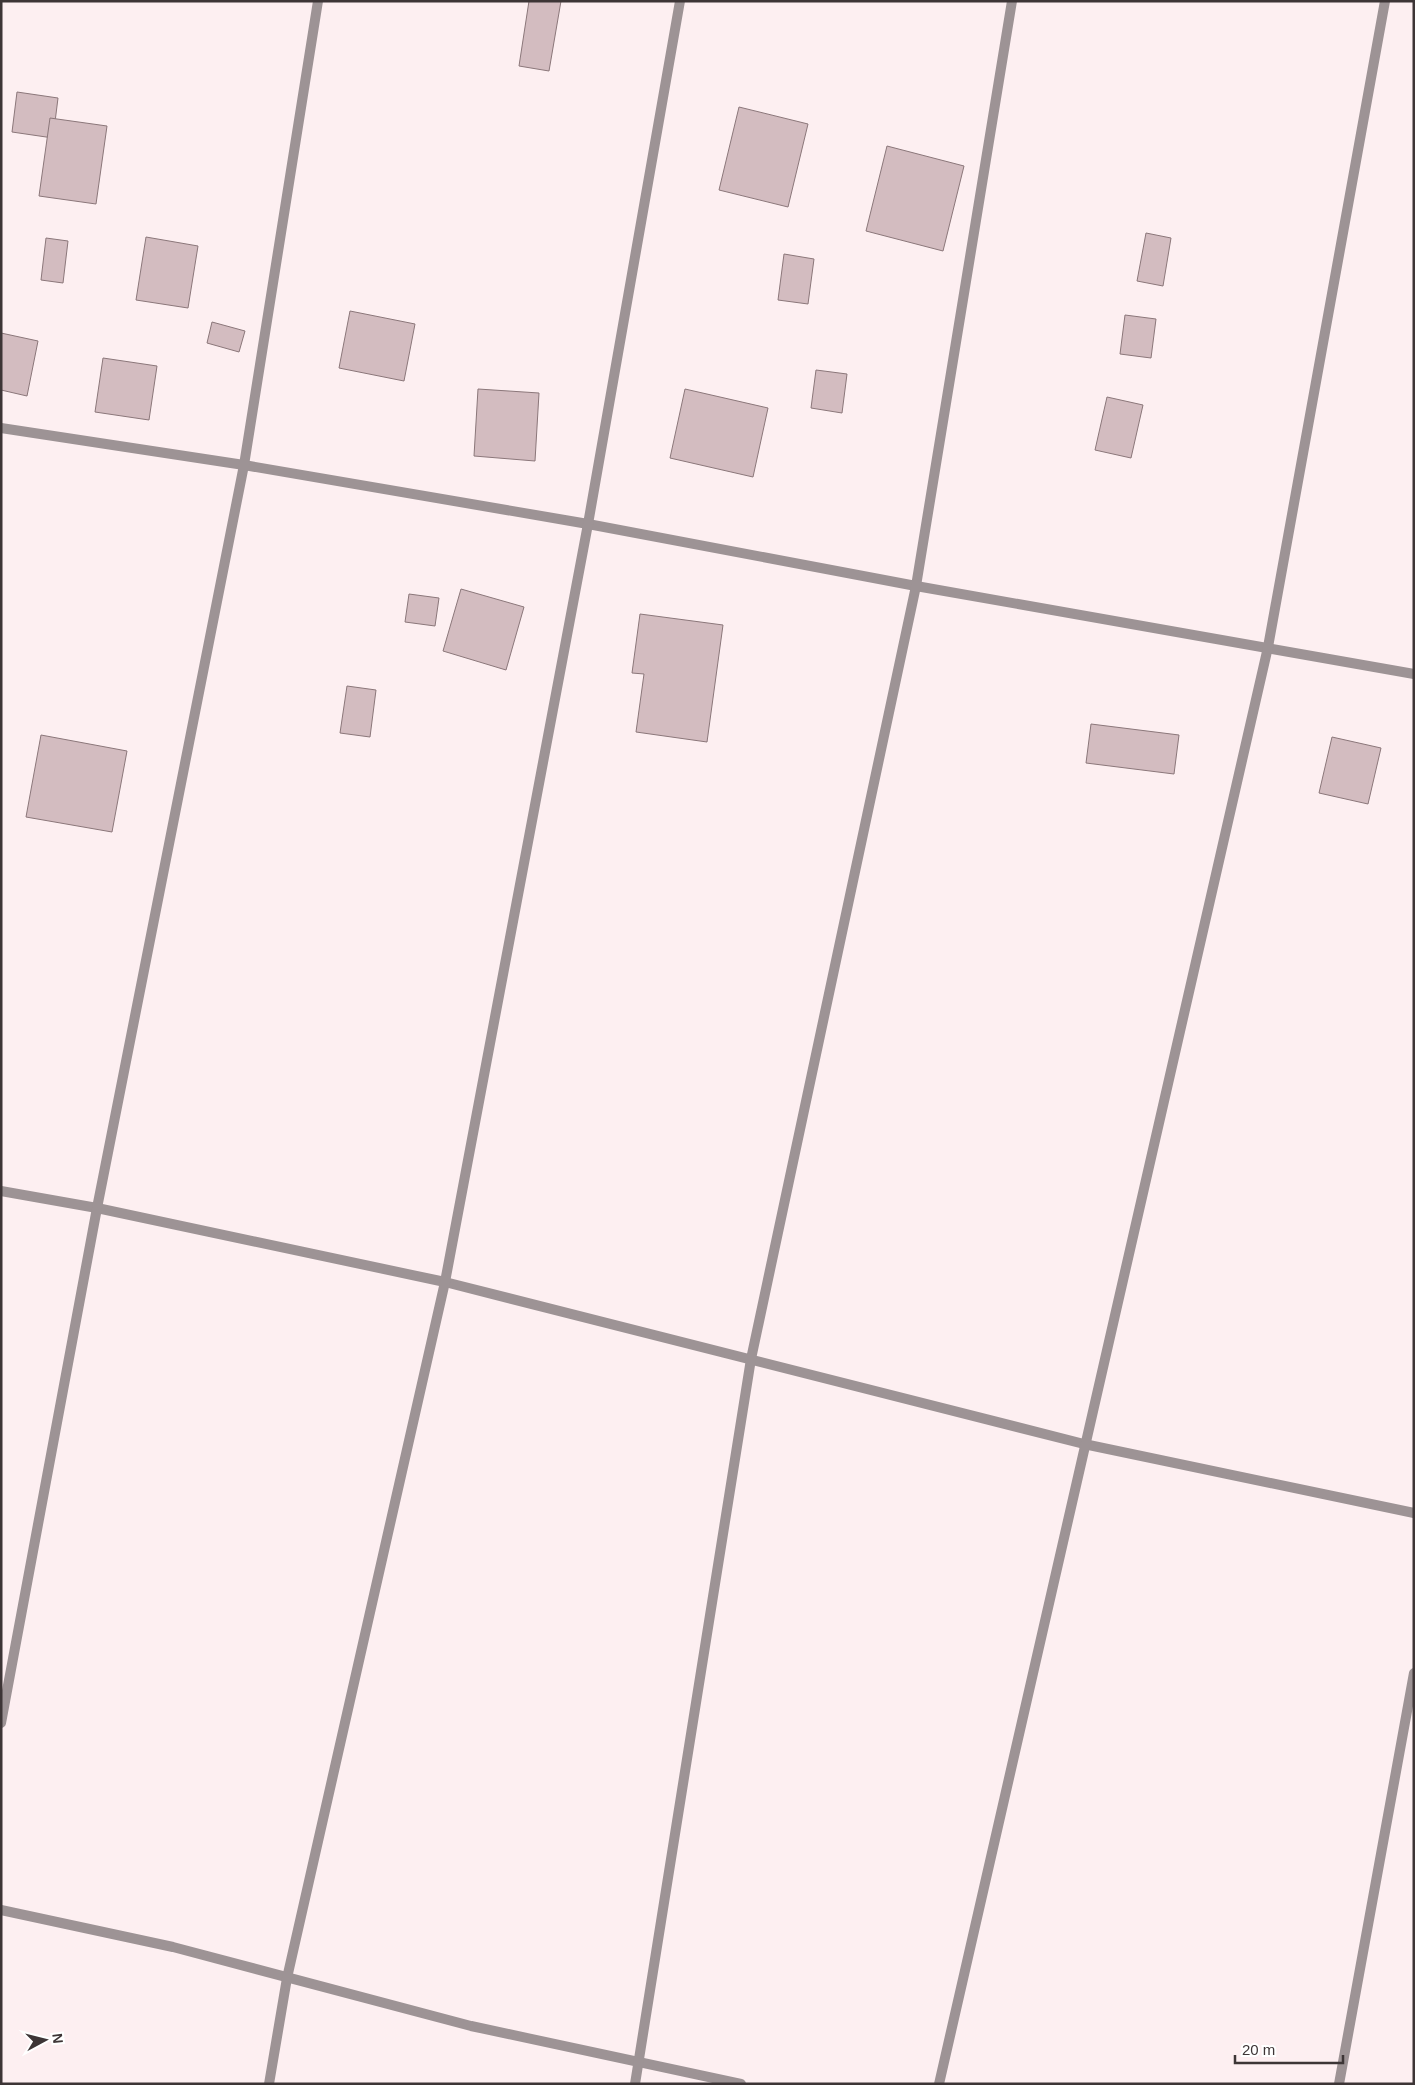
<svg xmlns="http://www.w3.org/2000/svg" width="1415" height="2085" viewBox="0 0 1415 2085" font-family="Helvetica,sans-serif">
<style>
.building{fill:#d3bcc0;stroke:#8b777a}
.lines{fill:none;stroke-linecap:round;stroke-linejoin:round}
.street{stroke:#9d9395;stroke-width:10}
</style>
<rect width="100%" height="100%" fill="#fdeff1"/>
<g class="building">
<path d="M 529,1 L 561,1 L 549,71 L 519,66 Z"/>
<path d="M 17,92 L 58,98 L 53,138 L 12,132 Z"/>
<path d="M 739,107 L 808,124 L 788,207 L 719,190 Z"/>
<path d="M 50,118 L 107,126 L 96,204 L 39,196 Z"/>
<path d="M 887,146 L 964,166 L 943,251 L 866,231 Z"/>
<path d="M 1146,233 L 1171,238 L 1163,286 L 1137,281 Z"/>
<path d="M 146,237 L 198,246 L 188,308 L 136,300 Z"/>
<path d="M 46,238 L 68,241 L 63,283 L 41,280 Z"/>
<path d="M 784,254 L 814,259 L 808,304 L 778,300 Z"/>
<path d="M 350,311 L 415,324 L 404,381 L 339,368 Z"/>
<path d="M 1125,315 L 1156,319 L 1151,358 L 1120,354 Z"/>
<path d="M 212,322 L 245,331 L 239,352 L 207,343 Z"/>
<path d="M 1,333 L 38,341 L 27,396 L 1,390 Z"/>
<path d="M 103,358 L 157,366 L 149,420 L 95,412 Z"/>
<path d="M 816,370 L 847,374 L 842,413 L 811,408 Z"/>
<path d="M 478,389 L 539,393 L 535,461 L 474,456 Z"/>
<path d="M 685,389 L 768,408 L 753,477 L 670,458 Z"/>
<path d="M 1107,397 L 1143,405 L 1131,458 L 1095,450 Z"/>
<path d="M 461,589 L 524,607 L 506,670 L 443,651 Z"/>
<path d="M 409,594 L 439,598 L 435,626 L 405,622 Z"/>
<path d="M 640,614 L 723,625 L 707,742 L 636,732 L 644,674 L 632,673 Z"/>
<path d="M 347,686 L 376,690 L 370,737 L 340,733 Z"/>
<path d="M 1091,724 L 1179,735 L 1174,774 L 1086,763 Z"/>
<path d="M 41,735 L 127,751 L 112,832 L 26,817 Z"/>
<path d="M 1332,737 L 1381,748 L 1368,804 L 1319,793 Z"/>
</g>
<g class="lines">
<g class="street">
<path d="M 1,428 L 244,465 L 588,524 L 916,586 L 1414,674"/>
<path d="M 1,1191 L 97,1208 L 445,1282 L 1084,1444 L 1414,1513"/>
<path d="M 1,1723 L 97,1208 L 244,465 L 318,1"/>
<path d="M 1,1910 L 173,1947 L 471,2026 L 741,2084"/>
<path d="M 269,2084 L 287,1978 L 445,1282 L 588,524 L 680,1"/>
<path d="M 635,2084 L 751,1359 L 916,586 L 1012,1"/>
<path d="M 939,2084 L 1268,647 L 1385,1"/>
<path d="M 1339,2084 L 1414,1673"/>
</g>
</g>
<rect width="1415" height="2085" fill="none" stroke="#3d3536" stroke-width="5"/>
<g transform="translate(45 2040) rotate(83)" stroke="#ffffff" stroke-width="4" paint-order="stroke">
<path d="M0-4L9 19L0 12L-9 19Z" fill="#3d3536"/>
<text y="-8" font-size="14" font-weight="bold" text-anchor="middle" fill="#3d3536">N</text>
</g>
<path d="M1235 2055v8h108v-8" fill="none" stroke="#3d3536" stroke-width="2.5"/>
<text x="1242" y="2055" font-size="15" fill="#3d3536" stroke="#ffffff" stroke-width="4" paint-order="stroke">20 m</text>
</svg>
